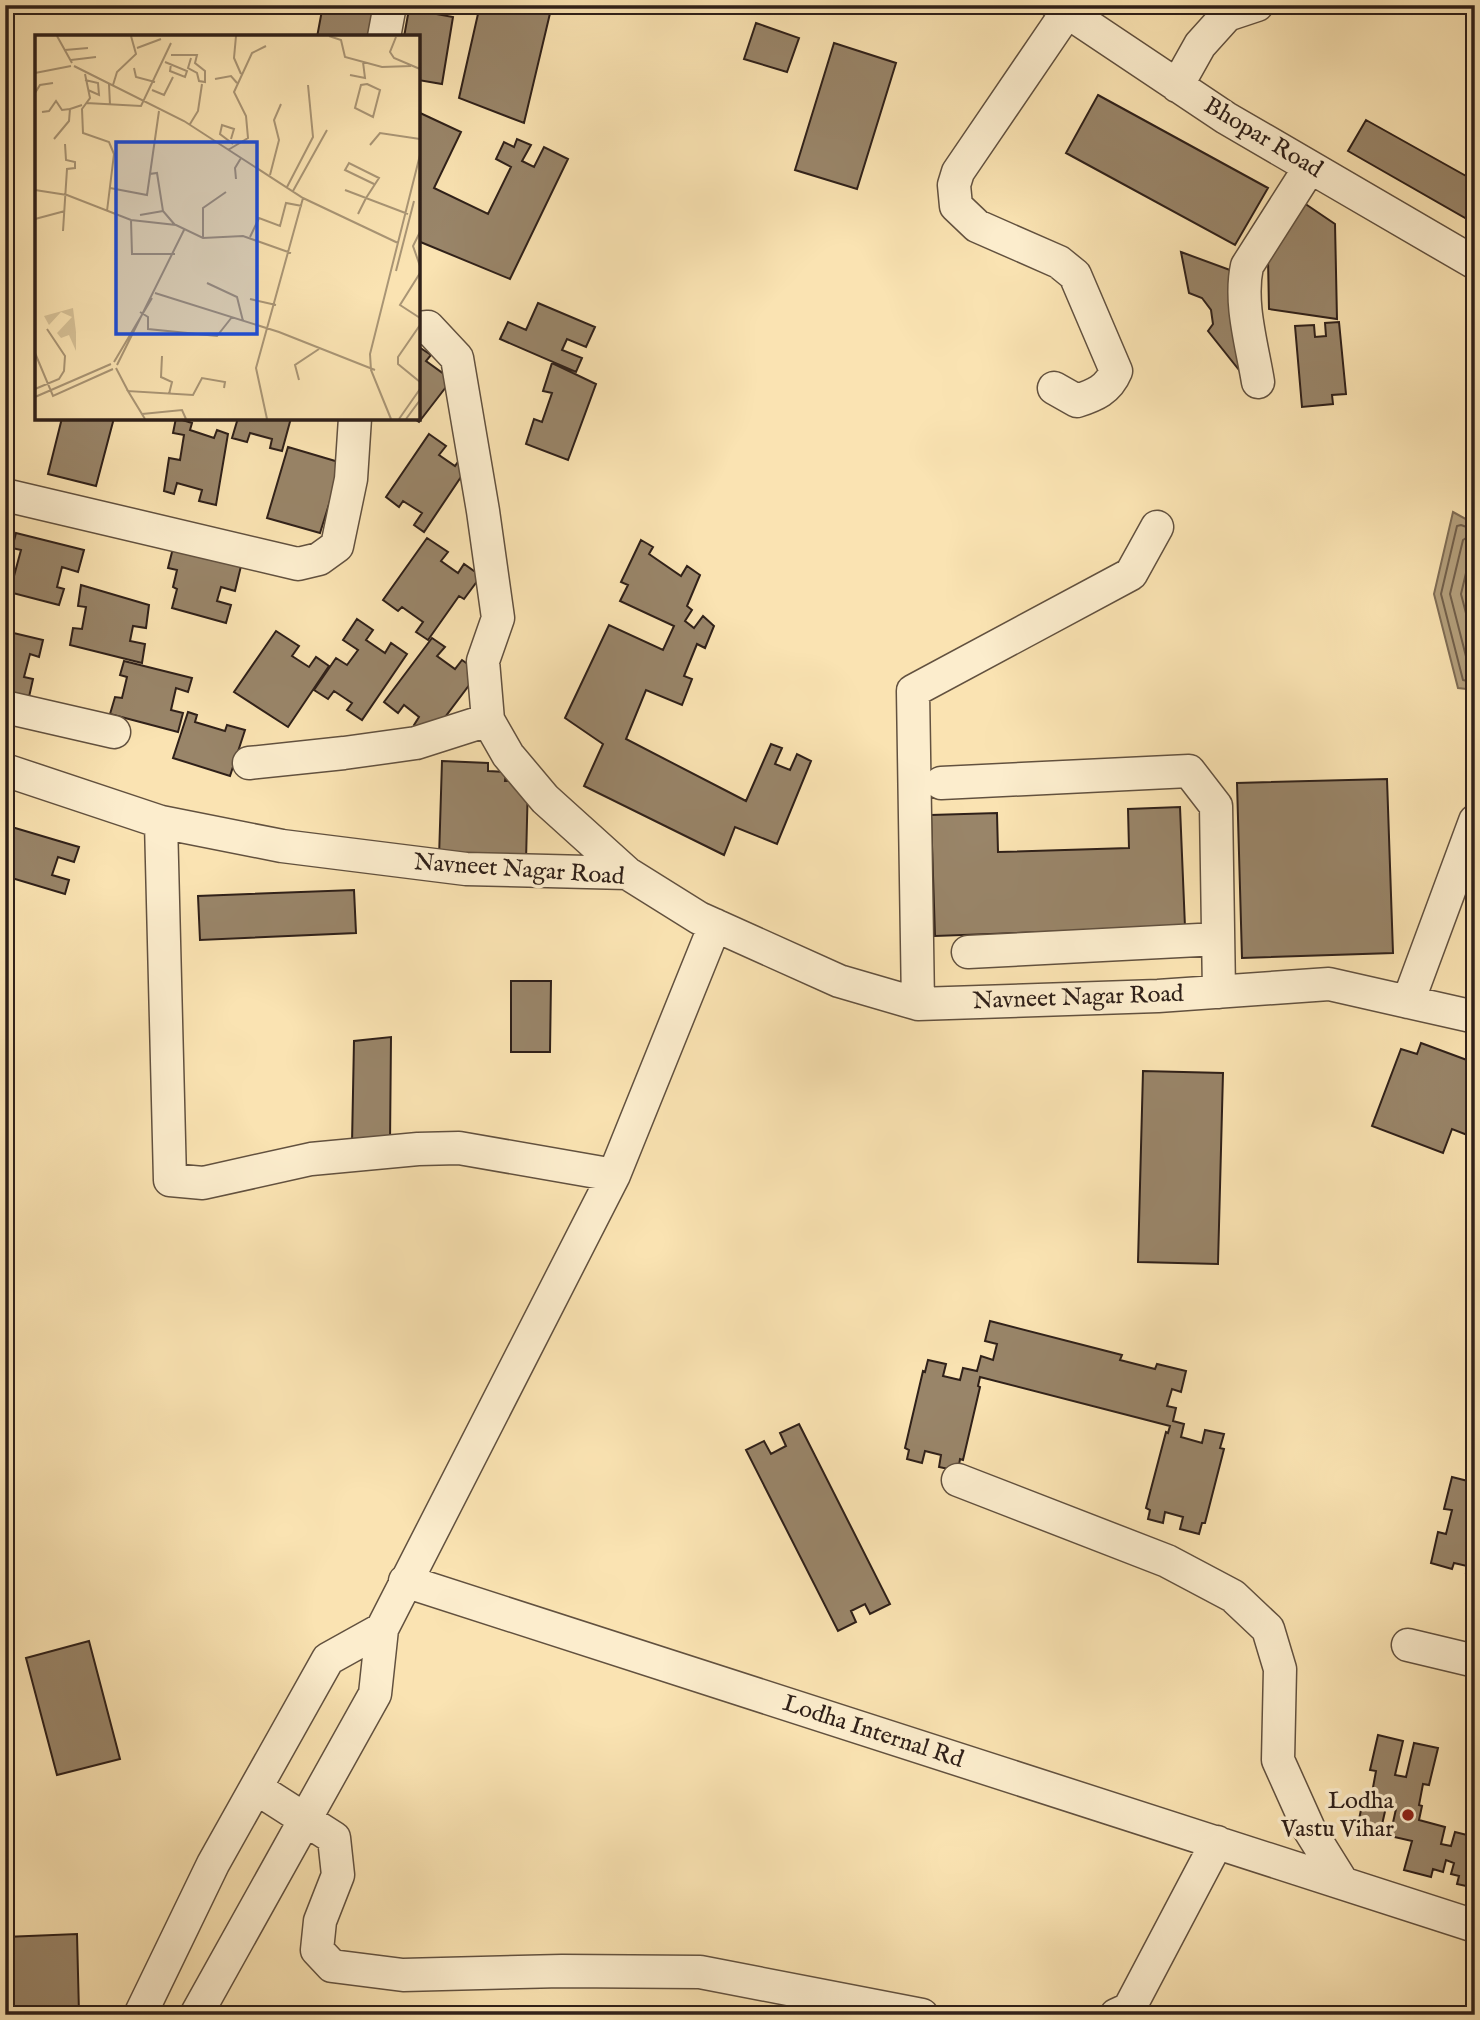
<svg xmlns="http://www.w3.org/2000/svg" width="1480" height="2020" viewBox="0 0 1480 2020" font-family="'IM FELL English',serif">
<style>
.water{fill:#b5a17e;stroke:#7f6d56;stroke-width:2}
.lines{fill:none;stroke-linecap:round;stroke-linejoin:round}
.shore{stroke:#72604c;stroke-width:2}
.building{fill:#998569;stroke:#2f2019;stroke-width:2}
.minor-casing{stroke:#62513f;stroke-width:35}
.minor{stroke:#fcedcd;stroke-width:32}
.poi-dot{fill:#8f2418;stroke:#fcedcd;stroke-width:2.5}
.labels{text-anchor:middle;dominant-baseline:central;stroke-width:7;stroke-linejoin:round;paint-order:stroke}
.street-label{font-size:24px;fill:#2f2019;stroke:#fcedcd}
.poi-label{font-size:24px;fill:#2f2019;stroke:#fcedcd;text-anchor:end}
.inset-road{fill:none;stroke:#a99575;stroke-width:2}
.view{fill:#1d4ed8;fill-opacity:0.15;stroke:#1d4ed8;stroke-width:3.5}
.inset-edge{fill:none;stroke:#2f2019;stroke-width:3.5}
</style>
<rect width="100%" height="100%" fill="#fae3b2"/>
<filter id="stains"><feTurbulence type="fractalNoise" baseFrequency=".00286" numOctaves="4"/><feColorMatrix values="0 0 0 0 .2 0 0 0 0 .09 0 0 0 0 .02 0 0 0 .5 -.17"/></filter>
<radialGradient id="worn" r=".72"><stop offset=".6" stop-color="#630" stop-opacity="0"/><stop offset="1" stop-color="#630" stop-opacity=".3"/></radialGradient>
<!-- water -->
<path class="water" d="M1453,512L1475,524V690L1458,688L1434,594Z"/>
<g class="lines">
<!-- shore -->
<path class="shore" d="M1475,530L1461,525L1457,526L1441,594L1463,680L1475,683
M1475,539L1466,538L1463,540L1450,594L1470,672L1475,674
M1475,549L1471,552L1461,594L1475,648"/>
</g>
<!-- building -->
<path class="building" d="M323,5H384L379,37H317Z
M480,5H552L524,123L459,98Z
M409,9L453,17L442,84L418,80V37H404Z
M756,23L799,38L787,72L744,59Z
M834,43L896,63L857,189L795,170Z
M1098,95L1268,188L1235,245L1066,153Z
M418,112L461,132L434,188L488,214L511,167L496,159L504,142L514,147L517,139L531,145L522,161L534,167L544,147L568,159L510,279L418,241Z
M1366,120L1475,181L1474,223L1348,151Z
M1304,203L1335,224L1337,319L1269,309L1268,259Z
M1181,252L1230,270L1247,380L1208,331L1213,324L1211,310L1202,298L1189,293Z
M538,303L595,327L586,347L567,339L562,350L582,358L576,372L500,339L508,322L526,330Z
M1339,322L1346,394L1332,395L1333,404L1302,407L1295,326L1314,325L1315,337L1326,336L1325,323Z
M419,347L431,355L426,361L444,374L448,368L456,374L419,422L413,418H418Z
M552,363L596,384L568,460L526,444L534,419L542,422L552,393L543,391Z
M62,418H114L96,486L48,474Z
M176,418L192,423L190,430L214,438L217,430L228,434L216,505L199,501L202,490L177,483L174,494L164,491L169,458L180,460L184,435L173,433Z
M238,418H291L282,451L270,448L272,439L250,433L247,442L232,438Z
M429,434L446,446L439,455L455,466L462,456L471,462L424,532L414,525L422,513L403,501L399,507L386,497Z
M288,447L342,463L320,533L267,518Z
M16,533L84,550L78,572L62,567L57,587L64,589L59,605L5,591V573L14,576L21,550L12,548Z
M427,538L448,552L441,561L458,573L464,564L481,576L464,599L459,596L428,640L416,632L423,622L402,607L398,611L383,600Z
M641,540L653,547L649,554L681,576L687,566L700,575L687,606L692,610L685,621L694,628L703,616L714,626L705,648L697,644L684,676L692,679L682,705L646,690L626,739L746,801L771,744L782,748L775,764L790,770L797,754L811,761L777,844L735,827L724,855L584,786L603,744L565,718L609,625L663,650L674,626L620,601L628,585L621,582Z
M173,548L241,566L235,591L221,587L217,601L231,605L226,623L172,608L177,589L173,587L177,570L168,568Z
M81,585L149,605L146,628L133,626L130,641L145,644L142,663L70,645L73,628L82,629L86,607L78,606Z
M357,619L373,630L366,640L385,653L391,643L407,654L362,720L347,710L352,703L334,691L328,699L314,690L336,658L347,665L358,650L343,640Z
M5,631L43,640L39,657L30,654L24,677L33,679L29,697L5,691Z
M276,631L299,646L292,656L309,667L316,657L329,666L288,727L234,692Z
M432,638L445,647L437,656L455,669L462,660L479,672L430,737L414,725L419,717L404,705L398,713L384,702Z
M124,661L192,678L188,692L176,688L171,710L183,713L178,732L110,714L115,697L122,698L127,677L120,675Z
M188,712L197,715L195,722L225,731L227,725L245,730L230,776L173,758Z
M442,761L488,763V771L506,772L505,781H528L526,861L439,858Z
M1387,779L1393,953L1242,958L1237,783Z
M1180,807L1185,927L935,936L931,815L997,813L998,852L1129,848L1128,809Z
M5,825L79,847L74,862L58,857L52,875L69,880L65,894L5,876V857L10,842L5,840Z
M354,890L356,933L200,940L198,896Z
M511,981H551L550,1052H511Z
M391,1037L390,1144H352L354,1041Z
M1421,1043L1475,1063V1138L1452,1129L1443,1153L1372,1126L1401,1049L1417,1054Z
M1143,1071L1223,1073L1218,1264L1138,1262Z
M990,1321L1122,1355L1120,1360L1155,1369L1157,1364L1186,1371L1181,1392L1172,1389L1167,1406L1176,1408L1173,1421L1184,1424L1181,1437L1202,1443L1205,1430L1224,1434L1220,1448L1224,1449L1205,1523H1202L1199,1534L1180,1529L1183,1517L1165,1512L1163,1523L1148,1519L1150,1510L1146,1508L1166,1432L1168,1433L1170,1426L980,1377L978,1386L980,1387L963,1460L960,1459L958,1471L939,1467L941,1455L925,1451L922,1463L907,1459L909,1450L905,1448L923,1371L925,1372L928,1360L946,1364L943,1376L960,1380L963,1368L977,1371L981,1356L993,1360L997,1344L985,1341Z
M799,1424L890,1604L870,1614L865,1604L851,1611L856,1622L838,1631L746,1450L764,1441L771,1454L786,1446L780,1433Z
M1452,1477L1468,1481L1469,1479L1475,1480V1575L1466,1573L1467,1566L1454,1563L1452,1569L1431,1563L1438,1532L1446,1534L1452,1510L1444,1509Z
M89,1641L120,1759L57,1775L26,1658Z
M1378,1735L1403,1741L1395,1775L1406,1777L1414,1743L1438,1748L1429,1785L1423,1784L1419,1805L1422,1806L1419,1820L1445,1827L1441,1844L1451,1846L1455,1832L1475,1837V1888L1457,1884L1459,1876L1451,1874L1454,1863L1446,1860L1443,1872L1433,1869L1431,1877L1404,1870L1412,1841L1390,1836L1396,1809L1386,1807L1381,1829L1358,1824L1365,1791L1372,1793L1376,1771L1370,1770Z
M77,1934L79,2013L5,2015V1937Z"/>
<g class="lines">
<!-- minor casing -->
<g class="minor-casing">
<path id="minor" d="M1057,5L1226,118L1475,263
M384,37L390,5
M1177,86L1200,45L1227,15L1257,5
M418,328L428,327L457,358L483,511L498,618L483,661L488,720L508,755L545,799L627,873
M1258,382C1252,345 1239,303 1247,266L1310,167
M1054,388L1077,401C1095,395 1108,390 1116,371L1075,275L1059,262L977,226L956,206L954,185L958,172L1067,12
M5,495L298,564L319,559L337,546L351,479L355,418
M5,707L114,732
M249,763L344,753L416,743L488,720
M5,770L161,822L282,846L466,869L627,873L699,918L839,981L918,1004L1158,996L1329,984L1475,1017
M941,783L1189,771L1216,806L1219,992
M161,822L170,1180L203,1183L311,1159L418,1149L459,1148L614,1175
M968,952L1218,939
M1408,1002L1475,821
M918,1004L913,691L1131,574L1157,527
M958,1480L1167,1561L1233,1596L1268,1629L1280,1669L1278,1760L1309,1829L1342,1882
M405,1581L1475,1926
M1408,1645L1475,1661
M256,1788L334,1838L338,1875L320,1921L317,1950L332,1966L403,1975L562,1971L700,1972L922,2015
M140,2015L213,1864L328,1659L382,1629
M196,2015L375,1694L382,1629L614,1175L715,925
M1116,2015L1129,2009L1217,1842"/>
</g>
<!-- minor -->
<use href="#minor" class="minor"/>
</g>
<!-- markers -->
<circle class="poi-dot" cx="1408" cy="1815" r="7"/>
<g class="labels">
<!-- street labels -->
<g class="street-label">
<text transform="translate(1263 138) rotate(31)">Bhopar Road</text>
<text transform="translate(519 870) rotate(4)">Navneet Nagar Road</text>
<text transform="translate(1078 998) rotate(-2)">Navneet Nagar Road</text>
<text transform="translate(873 1732) rotate(18)">Lodha Internal Rd</text>
</g>
<!-- poi labels -->
<g class="poi-label">
<text x="1394" y="1801">Lodha<tspan x="1394" dy="28">Vastu Vihar</tspan></text>
</g>
</g>
<!-- overview -->
<g transform="translate(35 35)">
<rect width="385" height="385" fill="#fae3b2"/>
<path d="M38,273L41,297V316L34,300L26,303L22,298L37,282L26,277L14,290L9,281Z" fill="#d7c298"/>
<path class="inset-road" d="M22,1L37,28M201,1L199,23L206,39M294,1L306,5L310,22L347,32L376,31M361,2L355,17L359,23L385,34M102,13L126,4M30,15L53,13M136,20H162L160,28L170,36V47L164,46L162,38L153,33L156,23M36,25L61,22M130,27L152,36L150,42L135,36L136,29M39,31L149,86L268,163L363,208M99,33L101,42L120,47M0,38L36,31M50,39L55,63L47,74L48,98L74,107L79,119L72,176M315,40L330,43L328,27M180,44L196,41L202,48M50,45L63,48L64,60L53,55M74,49L75,70M332,49L345,55L338,82L320,73L326,50ZM78,50L82,37L101,19L96,1M117,55L129,60L138,42M0,58L5,50L18,48M51,68L106,71L136,8M7,77L14,76L21,66L27,75L35,74M155,89L163,76L167,49M19,104L34,86L35,74L47,70M196,104L199,94L187,90L185,99L198,109M335,110L345,98L385,104M193,115L213,103L211,81L199,57L217,18L231,11M115,139L124,76M235,140L244,105L239,85L246,69M201,144L200,133L206,123M252,152L278,102L273,50M75,153L112,160L115,139L122,138L128,176L140,190M0,155L32,160L96,185L141,190L168,203L208,201L256,218M310,155L331,163L344,143L314,128L310,135L339,149M258,156L292,95M323,179L331,163L373,179M105,180L128,176M0,184L30,176M96,185L97,219H140M28,196L32,134L40,133V127L31,125L30,109M385,197L378,211L385,231M215,202L224,183L245,191L251,168L267,171M168,203V173L191,157M361,236L379,166M385,238L365,270L385,283M172,248L202,262L208,286M120,258L244,297L340,335M215,264L241,270M105,277L113,282V294L182,301L197,282M385,290L363,322V329L385,347M0,318L18,361L78,334M127,321L126,342L137,347L134,359M79,327L117,263M82,330L149,195M81,333L93,356M264,345L260,330L284,314M0,354L24,344L29,336L30,321L12,294M0,362L76,329M107,379L147,375L151,384M110,384L93,356L158,360L167,343L190,347L189,353M232,384L221,333L268,163M356,384L336,335L335,319L385,120M364,384L385,354M371,384L385,365"/>
<path class="view" d="M81,107H222V299H81Z"/>
<rect width="385" height="385" class="inset-edge"/>
</g>
<!-- margin -->
<rect width="1480" height="2020" fill="none" stroke="#fae3b2" stroke-width="28"/>
<rect x="7" y="7" width="1466" height="2006" fill="none" stroke="#2f2019" stroke-width="3.5"/>
<rect x="14" y="14" width="1452" height="1992" fill="none" stroke="#2f2019" stroke-width="2"/>
<rect width="100%" height="100%" filter="url(#stains)"/>
<rect width="100%" height="100%" fill="url(#worn)"/>
</svg>
